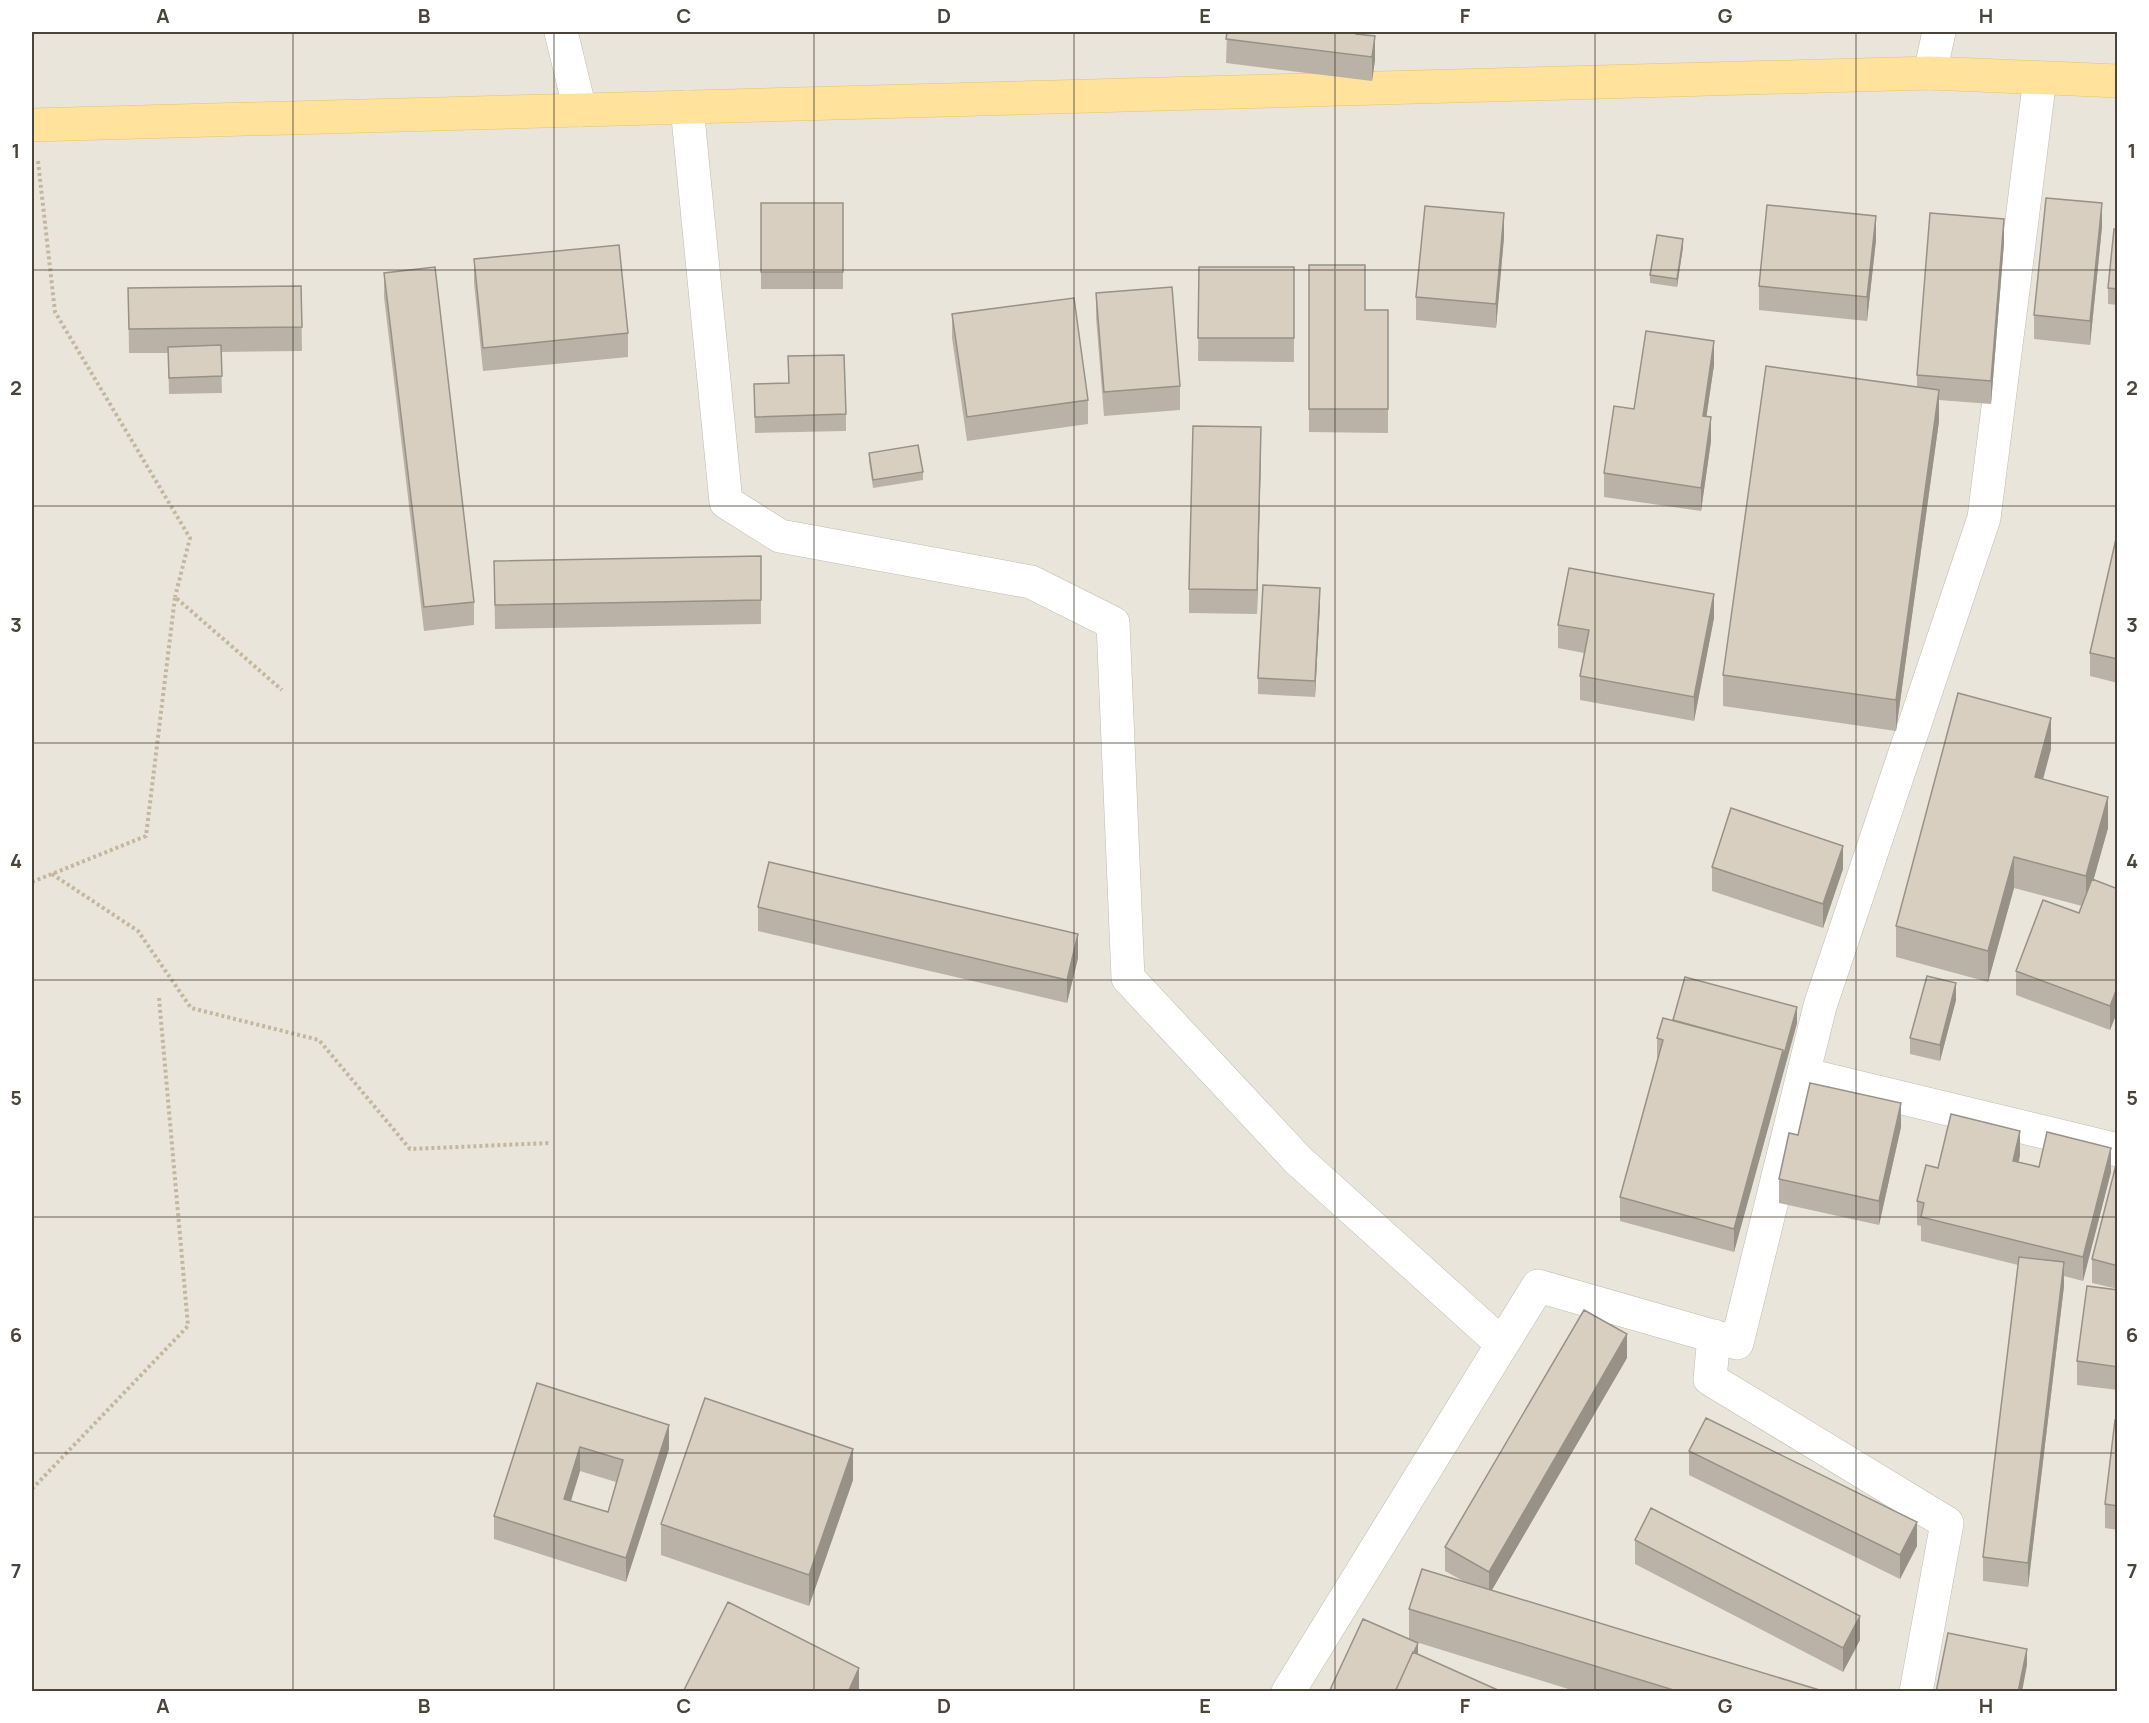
<svg xmlns="http://www.w3.org/2000/svg" width="2149" height="1723" viewBox="0 0 2149 1723" font-family="Manrope,sans-serif">
<style>
.residential{fill:#eae5da}
.lines{fill:none;stroke-linecap:round;stroke-linejoin:round}
.minor-casing{stroke:#c2bbae;stroke-width:34}
.major-casing{stroke:#e6c16a;stroke-width:34}
.path{stroke:#c4b79f;stroke-width:4;stroke-dasharray:3 3;stroke-linecap:butt}
.minor{stroke:#fff;stroke-width:33}
.major{stroke:#ffe39c;stroke-width:33}
.wall{fill:#bab2a6;fill-rule:evenodd}
.shaded-wall{fill:#979187}
.building{fill:#d8cfc1;stroke:#979187;stroke-width:1.5;fill-rule:evenodd}
.grid{fill:none;stroke:#4b4439;stroke-width:1.5;stroke-opacity:0.55}
.neatline{fill:none;stroke:#4b4439;stroke-width:2}
.grid-label{font-size:20px;text-anchor:middle;font-weight:bold;fill:#4b4439}
</style>
<rect width="100%" height="100%" fill="#f6f3ec"/>
<!-- residential -->
<path class="residential" d="M32,32H2117V1691H32Z"/>
<g class="lines">
<!-- minor casing -->
<g class="minor-casing">
<path id="minor" d="M561,32L580,110
M1930,73L1939,32
M687,107L726,502L780,536L1031,582L1113,623L1128,978L1298,1160L1502,1344
M1803,1074L2118,1150
M1714,1336L1710,1379L1947,1523L1916,1692
M1288,1692L1538,1286L1737,1343L1820,1006L1984,518L2040,78"/>
</g>
<!-- major casing -->
<g class="major-casing">
<path id="major" d="M32,125L1930,73L2118,81"/>
</g>
<!-- path -->
<path class="path" d="M38,161L55,312L190,538L175,597
M52,874L138,931L191,1008L319,1040L410,1149L549,1143
M32,882L146,836L175,597L282,690
M32,1489L188,1326L159,998"/>
<!-- minor -->
<use href="#minor" class="minor"/>
<!-- major -->
<use href="#major" class="major"/>
</g>
<!-- wall -->
<path class="wall" d="M1227,32H1359L1358,34L1375,60L1372,81L1226,63Z
M761,203H843V289H761Z
M2102,227L2090,345L2034,339V315Z
M2118,229V305L2108,304V288Z
M1504,237L1496,328L1416,320V297Z
M1876,240L1867,321L1759,310V286Z
M2004,243L1991,404L1939,400V421L1896,731L1723,706V675L1917,387V375Z
M1683,247L1677,287L1650,283V275Z
M474,259L628,333V357L483,371L474,283Z
M1309,265L1365,310H1388V433L1309,432Z
M1199,267H1294V362L1198,361Z
M384,273L474,602V625L424,631L384,297Z
M301,286L302,351L221,352L222,393L169,394L168,353H129L128,288Z
M1096,293L1180,386V410L1104,416L1096,317Z
M952,314L1088,400V424L967,441L952,338Z
M788,356L846,414V431L755,433L754,384L788,383Z
M1714,365L1706,417L1711,441L1701,511L1604,497V473L1634,409Z
M1261,451L1257,614L1189,613V589Z
M869,453L923,472V480L873,488L869,461Z
M2118,530V683L2090,676V653Z
M761,556V624L495,629L494,561Z
M1320,604L1315,697L1258,694V678Z
M1714,618L1694,721L1580,700V676L1584,653L1558,648V625Z
M2051,749L2043,780L2108,828L2093,880L2118,889V1010L2110,1030L2016,995V971L2079,913L2082,906L2014,888L1988,982L1896,957V926Z
M1712,867L1843,869L1823,928L1712,891Z
M758,907L1078,958L1067,1003L758,931Z
M1956,1000L1940,1061L1910,1054V1038Z
M1673,1020L1797,1023L1734,1252L1620,1221V1197L1657,1062V1038Z
M1901,1127L1879,1225L1779,1203V1179L1798,1135Z
M2020,1155L2019,1162L2039,1167L2111,1172L2083,1281L2064,1276V1286L2028,1587L1983,1581V1557L2018,1265L1921,1241V1226L1917,1225V1201L1938,1168Z
M2118,1157V1289L2092,1283V1259Z
M2118,1290V1390L2077,1385V1361Z
M1627,1358L1492,1590L1826,1692H1578L1416,1642L1329,1692L1409,1639V1609L1465,1582L1445,1571V1547Z
M537,1383L669,1449L626,1582L494,1539V1516ZM580,1471L616,1482L608,1512L571,1501Z
M2118,1420V1530L2105,1528V1504Z
M1689,1451L1917,1546L1900,1579L1689,1475Z
M853,1480L809,1606L661,1555V1524Z
M1635,1540L1860,1640L1843,1672L1635,1564Z"/>
<!-- shaded-wall -->
<path class="shaded-wall" d="M1375,36V60L1372,81V57Z
M2102,203V227L2090,345V321Z
M1504,213V237L1496,328V304Z
M1876,216V240L1867,321V297Z
M2004,219V243L1991,404V381Z
M1683,239V247L1677,287V279Z
M1714,341V365L1703,440V416Z
M1939,390V421L1896,731V700Z
M1711,417V441L1701,511V488Z
M1261,427V451L1257,614V590Z
M1320,588V604L1315,697V681Z
M1714,594V618L1694,721V697Z
M2051,718V749L2035,808V777Z
M2108,797V828L2086,907V876Z
M1843,846V869L1823,928V904Z
M2014,857V888L1988,982V951Z
M1078,934V958L1067,1003V980Z
M1956,983V1000L1940,1061V1045Z
M2118,986V1010L2110,1030V1006Z
M1797,1007V1023L1734,1252V1229L1783,1050Z
M1901,1103V1127L1879,1225V1201Z
M2020,1131V1155L2013,1185V1161Z
M2111,1148V1172L2083,1281V1257Z
M2064,1262V1286L2028,1587V1563Z
M1627,1334V1358L1489,1595V1572Z
M669,1425V1449L626,1582V1558Z
M580,1447V1471L564,1523V1499Z
M853,1449V1480L809,1606V1575Z
M1917,1522V1546L1900,1579V1555Z
M1860,1616V1640L1843,1672V1648Z
M1418,1643V1660L1396,1692Z
M2027,1649V1665L2022,1692H2018Z
M859,1668V1692H848Z"/>
<!-- building -->
<path class="building" d="M1227,32H1356V34L1375,36L1372,57L1226,39Z
M2046,198L2102,203L2090,321L2034,315Z
M761,203H843V272H761Z
M1767,205L1876,216L1867,297L1759,286Z
M1425,206L1504,213L1496,304L1416,297Z
M1930,213L2004,219L1991,381L1917,375Z
M2114,229H2118V289L2108,288Z
M1657,235L1683,239L1677,279L1650,275Z
M619,245L628,333L483,348L474,259Z
M1309,265H1365V310H1388V409H1309Z
M435,267L474,602L424,607L384,273Z
M1199,267H1294V338H1198Z
M301,286L302,327L129,329L128,288Z
M1172,287L1180,386L1104,392L1096,293Z
M1074,298L1088,400L967,417L952,314Z
M1646,331L1714,341L1703,416L1711,417L1701,488L1604,473L1614,406L1634,409Z
M221,345L222,376L169,378L168,347Z
M844,355L846,414L755,417L754,384L789,383L788,356Z
M1766,366L1939,390L1896,700L1723,675Z
M1193,426L1261,427L1257,590L1189,589Z
M918,445L923,472L873,480L869,453Z
M2118,530V659L2090,653Z
M761,556V600L495,605L494,561Z
M1569,568L1714,594L1694,697L1580,676L1589,630L1558,625Z
M1263,585L1320,588L1315,681L1258,678Z
M1958,693L2051,718L2035,777L2108,797L2086,876L2014,857L1988,951L1896,926Z
M1731,808L1843,846L1823,904L1712,867Z
M769,862L1078,934L1067,980L758,907Z
M2092,879L2118,889V986L2110,1006L2016,971L2043,900L2079,913Z
M1927,976L1956,983L1940,1045L1910,1038Z
M1685,977L1797,1007L1783,1058V1050L1673,1020Z
M1663,1018L1783,1050L1734,1229L1620,1197L1663,1040L1657,1038Z
M1810,1083L1901,1103L1879,1201L1779,1179L1789,1133L1798,1135Z
M1951,1114L2020,1131L2013,1161L2039,1167L2047,1132L2111,1148L2083,1257L1921,1217L1924,1203L1917,1201L1926,1165L1938,1168Z
M2118,1157V1266L2092,1259Z
M2019,1257L2064,1262L2028,1563L1983,1557Z
M2087,1286L2118,1290V1367L2077,1361Z
M1584,1310L1627,1334L1489,1572L1445,1547Z
M537,1383L669,1425L626,1558L494,1516ZM580,1447L623,1460L608,1512L564,1499Z
M705,1398L853,1449L809,1575L661,1524Z
M1706,1418L1917,1522L1900,1555L1689,1451Z
M2115,1420H2118V1506L2105,1504Z
M1651,1508L1860,1616L1843,1648L1635,1540Z
M1422,1569L1826,1692H1680L1409,1609Z
M728,1602L859,1668L848,1692H683Z
M1363,1619L1418,1643L1414,1652H1413L1395,1692H1329Z
M1948,1633L2027,1649L2018,1692H1936Z
M1413,1652L1500,1691L1395,1692Z"/>
<!-- grid -->
<path class="grid" d="M293,32V1692M554,32V1692M814,32V1692M1074,32V1692M1335,32V1692M1595,32V1692M1856,32V1692M32,270H2118M32,506H2118M32,743H2118M32,980H2118M32,1217H2118M32,1453H2118"/>
<!-- border -->
<rect width="2149" height="1723" fill="none" stroke="#ffffff" stroke-width="66"/>
<rect x="33" y="33" width="2083" height="1657" class="neatline"/>
<g class="grid-label">
<text x="163" y="23">A</text>
<text x="424" y="23">B</text>
<text x="684" y="23">C</text>
<text x="944" y="23">D</text>
<text x="1205" y="23">E</text>
<text x="1465" y="23">F</text>
<text x="1725" y="23">G</text>
<text x="1986" y="23">H</text>
<text x="16" y="158">1</text>
<text x="2132" y="158">1</text>
<text x="16" y="395">2</text>
<text x="2132" y="395">2</text>
<text x="16" y="632">3</text>
<text x="2132" y="632">3</text>
<text x="16" y="868">4</text>
<text x="2132" y="868">4</text>
<text x="16" y="1105">5</text>
<text x="2132" y="1105">5</text>
<text x="16" y="1342">6</text>
<text x="2132" y="1342">6</text>
<text x="16" y="1578">7</text>
<text x="2132" y="1578">7</text>
<text x="163" y="1713">A</text>
<text x="424" y="1713">B</text>
<text x="684" y="1713">C</text>
<text x="944" y="1713">D</text>
<text x="1205" y="1713">E</text>
<text x="1465" y="1713">F</text>
<text x="1725" y="1713">G</text>
<text x="1986" y="1713">H</text>
</g>
</svg>
